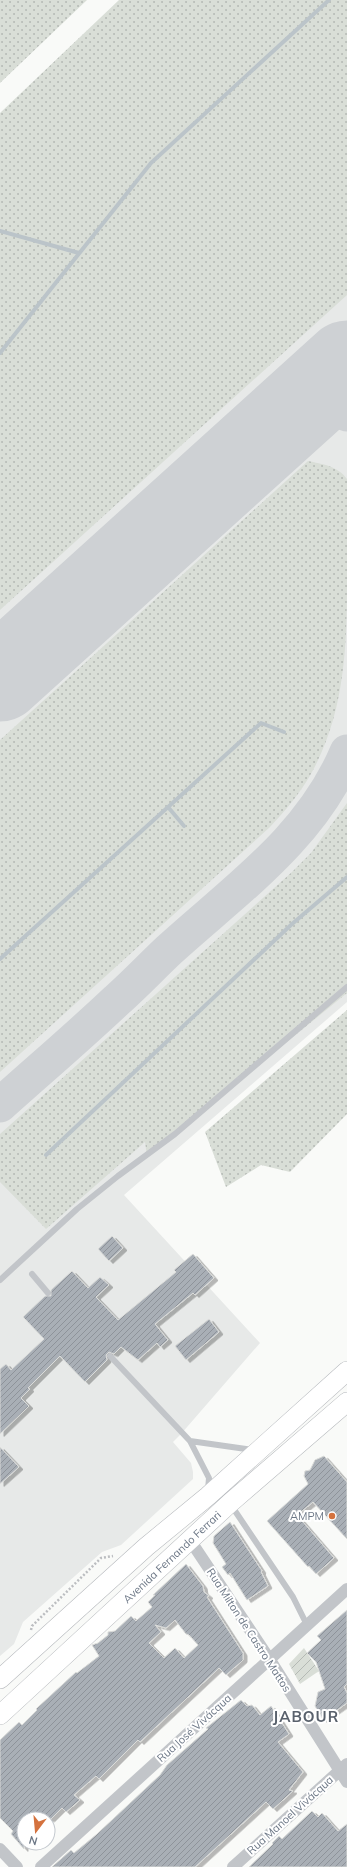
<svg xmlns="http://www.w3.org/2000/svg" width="347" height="1867" viewBox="0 0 347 1867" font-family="Mulish,sans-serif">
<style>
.built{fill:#e7e9e8}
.grass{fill:url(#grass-dots)}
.garden{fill:url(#garden-furrows)}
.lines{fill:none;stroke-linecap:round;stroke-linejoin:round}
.stream{stroke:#bbc4c9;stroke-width:4}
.taxiway{stroke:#ced1d4;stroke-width:35}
.runway{stroke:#ced1d4;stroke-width:87}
.building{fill:url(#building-hatch);stroke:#dbdcda;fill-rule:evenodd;filter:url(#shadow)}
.primary-casing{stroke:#b6b9bd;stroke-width:20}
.path{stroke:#bcbec1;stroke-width:2.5;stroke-dasharray:2 2;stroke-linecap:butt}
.service{stroke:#c2c5c9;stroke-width:6}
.minor{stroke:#c2c5c9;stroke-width:12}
.primary{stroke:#fff;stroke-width:19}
.poi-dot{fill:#d4723e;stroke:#fff;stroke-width:1.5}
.labels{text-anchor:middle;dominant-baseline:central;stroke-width:4;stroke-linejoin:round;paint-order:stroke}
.poi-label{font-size:11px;fill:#6c7786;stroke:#fff;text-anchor:end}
.street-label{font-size:11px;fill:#6c7786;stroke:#fff}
.district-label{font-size:15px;font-weight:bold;letter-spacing:1px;fill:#59616c;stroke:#fff}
</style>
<defs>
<pattern id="grass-dots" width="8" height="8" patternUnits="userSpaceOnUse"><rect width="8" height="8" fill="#d9ded7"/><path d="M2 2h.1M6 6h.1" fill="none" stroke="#b4b9b4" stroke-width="1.8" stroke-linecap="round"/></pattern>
<pattern id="garden-furrows" width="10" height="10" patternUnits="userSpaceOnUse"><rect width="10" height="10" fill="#d9ded7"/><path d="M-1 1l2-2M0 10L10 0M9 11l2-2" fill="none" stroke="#b4b9b4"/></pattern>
<pattern id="building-hatch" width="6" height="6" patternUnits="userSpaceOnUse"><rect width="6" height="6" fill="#a9afb6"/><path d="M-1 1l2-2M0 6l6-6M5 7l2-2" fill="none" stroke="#8e939a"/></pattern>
<filter id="shadow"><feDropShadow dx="4" dy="2.5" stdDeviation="0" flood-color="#0004"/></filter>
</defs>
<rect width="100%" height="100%" fill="#f9faf8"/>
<!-- built -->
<path class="built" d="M347,0V1002L124,1195L260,1343L181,1434L173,1442L191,1463L193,1472V1479L121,1545L102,1552L23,1622L14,1644L0,1656V302Z"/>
<!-- grass -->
<path class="grass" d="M0,0H87L0,83Z
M119,0H347V295L0,610V113Z
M308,461C322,464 338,466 347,479C347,512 347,546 347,579C347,645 345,712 312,772C301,792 286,810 270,827L0,1072V740Z
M347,803V993L147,1156L145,1142L46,1229L0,1182V1134L292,872L311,853Z
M347,1010V1114L290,1172L261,1165L226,1187L205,1132Z"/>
<!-- garden -->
<path class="garden" d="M304,1648L319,1671L300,1684L289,1664Z"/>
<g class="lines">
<!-- stream -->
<path class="stream" d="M0,231L79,253
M0,353L151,163L329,0
M168,807L184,826
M0,959L261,723L284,732
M46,1155L292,924L347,877"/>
<!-- taxiway -->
<path class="taxiway" d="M338,373L347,372
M283,422C304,409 324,405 347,414
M0,1105C39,1070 79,1036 117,1000C135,984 152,966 169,950C236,889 311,838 347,752"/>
<!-- runway -->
<path class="runway" d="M0,678L347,364"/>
</g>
<!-- building -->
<path class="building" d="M112,1236L123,1248L109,1261L98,1249Z
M193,1254L214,1278L195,1295L193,1293L155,1324L168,1340L160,1347L157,1343L138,1360L121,1347L114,1354L109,1352L106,1355L107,1360L85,1382L60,1356L28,1388L30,1389L21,1398L29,1406L0,1434V1369L6,1364L11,1370L44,1339L23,1317L45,1296H51V1290L72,1271L88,1288L100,1277L109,1285L96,1297L118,1320L176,1272L174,1270Z
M209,1319L219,1332L186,1360L175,1346Z
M0,1447L19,1467L0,1484Z
M324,1456L347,1482V1539L313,1502L297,1515L334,1558L316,1574L309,1566L308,1567L267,1521L308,1484L304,1476L305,1471L310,1470L315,1460Z
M230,1522L262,1571L261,1572L268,1586L247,1600L230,1573L228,1575L222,1567L226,1564L213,1543L214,1536Z
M186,1564L203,1586L204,1592L209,1596L207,1597L243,1653V1660L226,1675L219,1668L140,1742L138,1740L99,1779L96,1776L74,1795L80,1800L66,1812L62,1808L51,1819H24V1849L11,1834L13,1831L0,1818V1740L19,1722L22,1725L37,1710L36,1709L76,1672L77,1673L99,1656L92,1645L98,1643L108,1635V1632L115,1631L131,1616L136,1621L152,1607L148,1602L155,1595H153ZM175,1620L186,1634L189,1635L198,1645L184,1658L175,1648L164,1658L149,1643L161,1632L155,1625L166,1628Z
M347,1610V1684L344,1687L347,1693V1703L323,1720L315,1706L318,1692L325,1689L316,1662L307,1653L321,1640L317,1636Z
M241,1700L247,1706L252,1705L260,1715L271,1706L289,1734L278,1742L303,1772L289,1790L293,1791L273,1809L266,1802L195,1867H52L71,1850L74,1853L97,1834L160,1775L167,1765L208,1729L206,1728Z
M312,1811L318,1817L322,1813L338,1831L347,1824V1867H249L273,1844L272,1843L279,1836L282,1839Z"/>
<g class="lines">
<!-- primary casing -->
<g class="primary-casing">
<path id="primary" d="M0,1679L146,1547L208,1496L347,1371
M0,1715L230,1503L347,1402"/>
</g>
<!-- path -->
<path class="path" d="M31,1630L32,1626L101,1558L113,1556"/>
<!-- service -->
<path class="service" d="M32,1274L48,1293
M0,1280L77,1209L118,1176L175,1134L347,987
M110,1356L190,1441L209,1478L208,1490
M190,1441L253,1450
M231,1505L293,1597L307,1625"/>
<!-- minor -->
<path class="minor" d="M190,1540L270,1660L347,1782
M0,1849L17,1867
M41,1867L347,1589
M233,1867L347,1764"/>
<!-- primary -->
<use href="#primary" class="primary"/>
</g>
<!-- markers -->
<circle class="poi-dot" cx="332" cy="1516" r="4"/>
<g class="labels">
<!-- poi labels -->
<g class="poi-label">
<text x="324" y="1516">AMPM</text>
</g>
<!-- street labels -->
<g class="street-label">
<text transform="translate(172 1557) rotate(-43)">Avenida Fernando Ferrari</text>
<text transform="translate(249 1630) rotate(57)">Rua Milton de Castro Mattos</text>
<text transform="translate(194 1728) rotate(-42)">Rua José Vivácqua</text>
<text transform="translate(290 1815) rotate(-42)">Rua Manoel Vivácqua</text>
</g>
<!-- district labels -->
<g class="district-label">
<text x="306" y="1716">JABOUR</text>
</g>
</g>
<!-- north arrow -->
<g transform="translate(36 1831) rotate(196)"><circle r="19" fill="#ffffff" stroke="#c4c9cf"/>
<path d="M0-3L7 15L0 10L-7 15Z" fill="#d4723e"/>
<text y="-6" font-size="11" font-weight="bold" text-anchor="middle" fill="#6c7786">N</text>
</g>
</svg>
